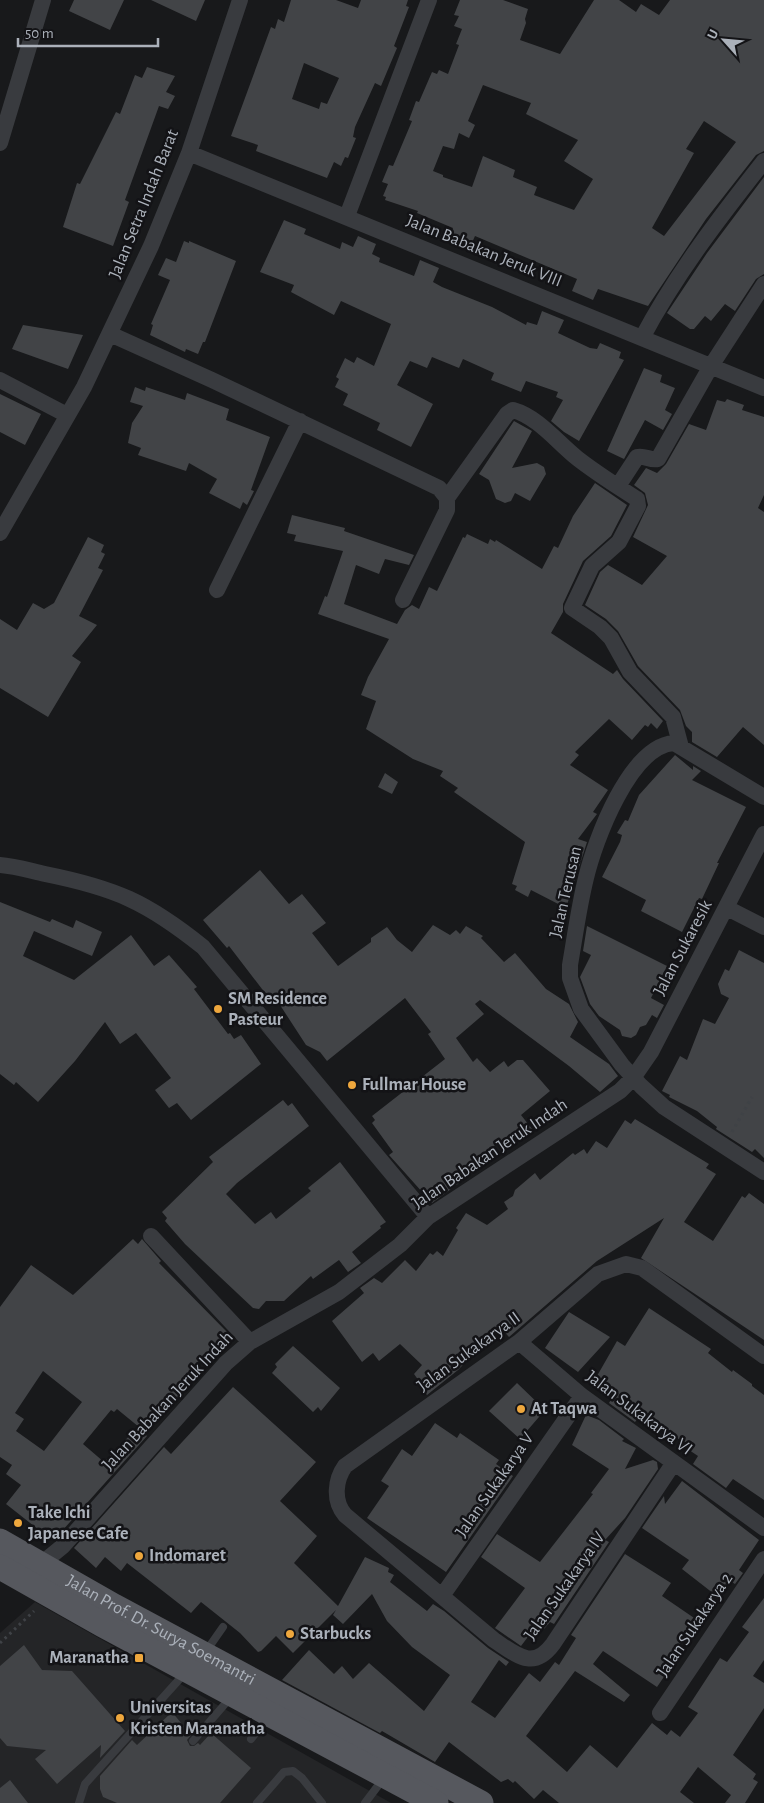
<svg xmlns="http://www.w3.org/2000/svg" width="764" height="1803" viewBox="0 0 764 1803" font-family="'Alegreya Sans',sans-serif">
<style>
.built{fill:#242527}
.building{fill:#424447;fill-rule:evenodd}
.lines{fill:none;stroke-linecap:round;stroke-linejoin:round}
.path{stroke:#3f4246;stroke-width:3;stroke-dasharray:2.5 4;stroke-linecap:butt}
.lane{stroke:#393b3f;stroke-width:8}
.street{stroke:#393b3f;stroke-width:16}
.primary{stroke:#56585e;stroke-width:25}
.poi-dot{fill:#eea73d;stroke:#131316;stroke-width:2}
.labels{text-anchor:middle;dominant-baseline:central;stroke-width:5;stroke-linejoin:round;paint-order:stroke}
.street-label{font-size:18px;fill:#abb1ba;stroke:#131316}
.poi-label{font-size:18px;font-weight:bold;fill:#abb1ba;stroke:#131316;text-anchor:start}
</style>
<rect width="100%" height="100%" fill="#18191b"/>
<!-- built -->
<path class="built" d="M35,1602L391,1803H0V1633Z"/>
<!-- building -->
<path class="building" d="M74,0H124L110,30L69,11Z
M151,0H205L196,21Z
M291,0H336L358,8L361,0H408L406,6L409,7L394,46L397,48L381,86L375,83L355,127L353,137L356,138L348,158L345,157L341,166L334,162L327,178L256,151L258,145L231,136L271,27L275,29L278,19L284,22ZM304,63L339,78L327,104L321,102L319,109L292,99Z
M460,0H503L528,9L525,19L526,23L520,40L560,54L594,0H619L636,12L641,4L659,15L670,0H764V151L756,155L706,219L648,306L598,289L593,300L572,291L577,279L475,236L470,247L449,239L453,228L417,213L418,211L385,200L386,197L383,196L388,184L382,182L389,165L393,166L412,121L409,120L416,101L419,102L432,72L437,74L439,70L448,74L459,45L456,44L462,29L454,26L459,16L454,15ZM483,85L531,103L526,114L578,140L564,161L593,179L574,210L534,195L537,187L513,177L515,170L483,156L472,187L443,177V175L433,171L443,146L454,149L459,133L469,138L475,125L468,121ZM704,121L736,142L664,236L652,228L694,153L686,149Z
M147,67L175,76L166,92L175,96L168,109L159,106L125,200L129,202L113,246L63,227L77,183L80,184L116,112L120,114L135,75L142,78Z
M764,177V274L756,279L735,311L725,304L711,321L705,316L694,329H690L667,313L707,253Z
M284,220L306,229L304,234L340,249L342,242L353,247L358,236L376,244L372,254L380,258L379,262L414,276L420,260L439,268L433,282L442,287L492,307L526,325L527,322L537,325L542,311L564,320L558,333L590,348L597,349L600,343L621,352L619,358L624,360L579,441L564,432L551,421L563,400L556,397L558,392L526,381L521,392L491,380L494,373L463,359L459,368L432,357L427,368L410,361L397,385L433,404L411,447L377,430L380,423L343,405L348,394L335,387L339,379L336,377L345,358L354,363L357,357L374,366L391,324L341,301L334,315L291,292L294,285L260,272Z
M184,241L189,243V241L236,261L205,342H203L198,354L186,349L185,352L150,335L153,325L151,324L170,280L158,275L166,258L176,262Z
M23,325L83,335L68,369L12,349Z
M644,368L662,375L660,382L675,388L665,410L672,414L663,430L645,420L624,459L607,451Z
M135,387L145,391L146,387L185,400L187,393L229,409L226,420L270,437L251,490L254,491L247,505L243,502L240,509L209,493L217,479L189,463L186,471L138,455L141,448L128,443L132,423L143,406L130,402Z
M0,394L41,414L25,445L0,432Z
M727,399L744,405L742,410L764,417V495L758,508L764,512V745L743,727L717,757L692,742V732L686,726L680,710L638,666L618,631L606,619L585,605L600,572L608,565L642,585L667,556L633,537L648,505L645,493L634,485L646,468L657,473L666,464L689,424L706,430L717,400L725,402Z
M514,421L532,431L512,468L537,463L544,467L546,474L530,501L515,493L511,501L505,503L496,499L489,480L479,474Z
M595,483L627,505L611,536L583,561L563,604V612L551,633L613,674L617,670L623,679L663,721L657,729L651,723L648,727L645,725L632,740L609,719L575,752L579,755L570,765L608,790L593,812L597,814L578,839L587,842L566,908L531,890L528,897L515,890L517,886L512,884L525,842L454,792L458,788L440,776L443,771L413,759L366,729L376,701L361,695L368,677L389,639L318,614L325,596L327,597L343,551L294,541L296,535L287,533L292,515L345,528L344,531L414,555L409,565L385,559L379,574L356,565L344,604L397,624L405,610L412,605L419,609L429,587L437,591L463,537L465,538L467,534L488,544L490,539L495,542L496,540L542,569L554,546L558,548L573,516Z
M88,537L104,545L101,552L105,554L98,568L103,570L79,616L97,625L72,656L81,662L48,717L0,688V619L17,630L33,603L44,609L54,603Z
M675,755L693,770V766L701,771L692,780L746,807L717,863H719L702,899L699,898L682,932L641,911L646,900L602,877L620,842L622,835L617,833L625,820L628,821L639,795Z
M385,773L398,782L392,794L378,787Z
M260,870L289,904L302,894L326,923L312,933L338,966L371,942V938L387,927L397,940L412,952L433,925L450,935L456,930L460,934L466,926L483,936L481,938L504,962L515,953L546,989L569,1004L578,1022L570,1037L609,1064L618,1076L600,1092L569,1066L480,1000L475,1004L484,1014L456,1038L473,1062L477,1058L490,1072L504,1061L508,1067L517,1060H523L550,1091L521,1115L532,1129L517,1140L512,1133L484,1153L489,1161L432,1203L389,1155L393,1152L372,1123L375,1120L372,1116L445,1059L428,1034L431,1032L405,998L327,1061L320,1052L306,1045L280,1005L278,1006L262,989L229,946L227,948L203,920Z
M0,902L50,922L52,919L73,928L76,920L102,932L92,956L34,931L23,956L74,980L131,935L154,966L169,955L197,987L194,989L228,1034L230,1033L234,1039L241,1035L261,1064L191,1120L177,1103L169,1108L155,1090L171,1078L136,1033L120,1044L105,1022L75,1061L38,1102L16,1082L14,1085L0,1074Z
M587,926L667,966L651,998L664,1005L657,1018L652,1015L646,1025L640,1027L636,1035L631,1038L622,1036L620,1030L599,1016L590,1004L580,977L591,955L583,951Z
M739,950L764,963V1158L755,1149L752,1152L716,1129L717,1127L697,1111L669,1097L670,1095L662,1091L680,1056L687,1060L703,1019L715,1024L729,998L721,994L718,984L725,969L729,971Z
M283,1100L288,1106L292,1103L309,1126L237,1183L226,1194L255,1224L271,1212L276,1219L311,1191L308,1188L340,1162L386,1222L380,1226L381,1228L352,1252L361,1263L348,1272L339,1260L313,1279L311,1276L284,1301H266L259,1309L253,1308L185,1244L165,1221L167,1218L162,1212L213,1162L209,1157Z
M635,1119L709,1164L706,1168L716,1174L684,1222L713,1241L742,1196L745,1198L749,1193L764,1204V1340L641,1258L664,1218L597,1261L509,1337L500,1327L458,1370L427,1395L416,1383L419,1381L414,1374L422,1365L400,1344L379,1361L373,1353L362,1362L332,1321L364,1293L360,1288L374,1278L382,1283L405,1260L416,1271L430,1253L433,1255L437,1251L443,1256L458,1230L456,1228L466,1213L487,1225L508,1209L504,1202L513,1196L515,1190L535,1173L540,1180L573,1153L575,1155L584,1149L587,1154L596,1141L607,1148L625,1120L631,1124Z
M133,1239L138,1244L142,1239L161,1261L159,1263L227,1332L194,1366L198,1370L172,1405L170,1403L167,1407L161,1402L139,1427L117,1409L114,1412L111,1410L83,1444L104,1462L138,1427L147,1436L53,1541L6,1504L21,1485L6,1474L12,1465L0,1457V1307L31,1265L73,1295ZM43,1371L82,1402L44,1451L16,1431L24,1419L15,1413Z
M649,1308L711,1349L708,1353L732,1372L733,1370L752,1384V1386L764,1395V1500L733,1479L726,1488L693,1464L698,1456L686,1448L690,1447L642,1413L635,1422L609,1403L613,1396L593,1383L617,1341L625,1346Z
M569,1312L610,1337L578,1372L545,1348Z
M293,1346L340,1388L321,1411L318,1407L313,1412L272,1373L277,1367L275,1364Z
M517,1383L545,1410L520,1439L489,1411Z
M233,1387L316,1462L280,1501L317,1536L294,1563L338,1606L365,1557L389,1568L388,1572L394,1575L390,1582L427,1611L433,1604L444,1611L488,1648L509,1662L506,1666L499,1660L471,1702L495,1718L529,1673L540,1682L555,1662L559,1665L576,1638L571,1635L625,1554L671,1583L662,1596L700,1622L690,1638L686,1635L668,1661L670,1668L657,1687L603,1651L593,1664L630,1695L624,1702L575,1671L526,1736L567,1772L590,1745L617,1768L652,1723L667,1735L671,1730L680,1737L698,1713L688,1707L720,1658L727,1662L749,1632L742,1627L764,1598V1660L753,1676L764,1683V1708L733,1755L756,1774L753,1779L758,1782L745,1803H725L731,1795L698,1767L680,1792L694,1803H559L543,1790L534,1799L515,1781L513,1783L508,1779L501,1782L449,1742L435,1762L382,1731L380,1733L282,1680L309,1650L334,1674L342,1666L353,1679L369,1663L424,1711L450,1675L412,1647L387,1621L372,1594L343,1624L333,1615L336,1610L293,1653L276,1636L261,1651L258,1652L240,1633L201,1602L191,1613L127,1563L121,1571L105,1557L96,1568L74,1548L164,1447L171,1454Z
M586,1415L599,1420L624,1439L622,1441L636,1448L625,1469L653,1460L657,1462L658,1469L625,1518L605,1540L609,1542L554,1624L550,1622L544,1629L537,1625L521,1646L495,1628L525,1588L481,1557L497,1534L540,1562L593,1494L591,1493L609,1469L572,1445Z
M435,1423L457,1438L460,1433L499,1460L496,1464L513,1476L446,1572L367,1518L389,1486L381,1481L402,1449L412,1456Z
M682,1481L759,1540L739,1570L743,1573L735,1584L730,1581L718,1597L682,1569L689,1560L642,1528L664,1496L665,1504Z
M24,1645L42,1670L72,1671L125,1731L100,1758L101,1745L57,1784L35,1759L46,1750L7,1746L0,1738V1666Z
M172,1712L191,1735L187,1740L190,1746H194L198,1743L200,1745L211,1733L251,1768L220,1803H117L103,1797L100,1789V1776L132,1740L137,1745Z
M10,1780L28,1803H0V1788Z"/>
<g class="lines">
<!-- path -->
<path class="path" d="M732,1132L752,1097
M0,1643L34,1611"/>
<!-- lane -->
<path class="lane" d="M204,1650L209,1647L223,1627
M251,1739L268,1717
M193,1741L231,1697
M79,1803L85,1784L185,1673
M257,1803L284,1772L293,1771L302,1778L322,1803
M365,1803L383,1779"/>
<!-- street -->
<path class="street" d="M0,143L43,0
M189,153L764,388
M347,216L429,0
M110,334L212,380L439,488L447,498V510L403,600
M642,338C676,274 719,218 764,161
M0,380L67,415
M618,486L637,457C645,455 650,461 658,459L711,366L764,284
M447,498L507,414L513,410C538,417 557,442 577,458C596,473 617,486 637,499L638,506L619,542L592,566L572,608L600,627L611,638L630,672L673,717L681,747
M0,533L84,387L151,246L189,153L240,0
M217,590L300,421
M764,797L674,743C630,746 595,840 586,878C579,906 575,936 570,965V978L581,1009L622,1065L641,1086L664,1107L764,1172
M0,865C15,866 31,871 45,874C115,888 147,902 203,947L428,1217
M727,908L764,927
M151,1236L250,1342
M519,1342L582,1396L764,1528
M673,1464L553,1644C533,1671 517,1655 494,1640L345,1515C333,1501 335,1480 345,1466L519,1342L598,1274L626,1264L642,1268L764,1356
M41,1564L63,1546L226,1363L250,1342L339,1292L400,1245L428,1217L620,1091L633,1078L651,1052L764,834
M442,1596L582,1396
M660,1713L764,1559"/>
<!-- primary -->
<g class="primary">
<path id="s1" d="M0,1541L114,1606L481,1803"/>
<path d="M0,1567L103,1625L436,1803"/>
</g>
</g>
<!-- markers -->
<g class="poi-dot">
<circle cx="218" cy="1009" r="5"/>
<circle cx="352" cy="1085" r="5"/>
<circle cx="521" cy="1409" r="5"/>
<circle cx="18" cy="1523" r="5"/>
<circle cx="139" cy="1556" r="5"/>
<circle cx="290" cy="1634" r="5"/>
<rect x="134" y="1653" width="10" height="10" rx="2.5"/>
<circle cx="120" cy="1718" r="5"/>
</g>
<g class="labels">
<!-- street labels -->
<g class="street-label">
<text transform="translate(144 204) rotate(-68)">Jalan Setra Indah Barat</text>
<text transform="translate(484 251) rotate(22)">Jalan Babakan Jeruk VIII</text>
<text transform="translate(566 892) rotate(-77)">Jalan Terusan</text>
<text transform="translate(683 948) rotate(-62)">Jalan Sukaresik</text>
<text transform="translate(490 1154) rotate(-34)">Jalan Babakan Jeruk Indah</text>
<text transform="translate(469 1352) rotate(-36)">Jalan Sukakarya II</text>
<text transform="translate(168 1401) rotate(-47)">Jalan Babakan Jeruk Indah</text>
<text transform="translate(639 1413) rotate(37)">Jalan Sukakarya VI</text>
<text transform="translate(495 1485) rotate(-55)">Jalan Sukakarya V</text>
<text transform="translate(565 1586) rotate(-55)">Jalan Sukakarya IV</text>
<text transform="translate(695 1625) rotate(-56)">Jalan Sukakarya 2</text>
<text stroke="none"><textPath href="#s1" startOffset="184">Jalan Prof. Dr. Surya Soemantri</textPath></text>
</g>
<!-- poi labels -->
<g class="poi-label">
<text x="228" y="999">SM Residence<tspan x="228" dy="21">Pasteur</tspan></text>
<text x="362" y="1085">Fullmar House</text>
<text x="531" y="1409">At Taqwa</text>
<text x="28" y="1513">Take Ichi<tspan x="28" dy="21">Japanese Cafe</tspan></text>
<text x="149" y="1556">Indomaret</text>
<text x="300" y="1634">Starbucks</text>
<text x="129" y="1658" text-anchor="end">Maranatha</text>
<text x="130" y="1708">Universitas<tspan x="130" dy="21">Kristen Maranatha</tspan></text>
</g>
</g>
<!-- north arrow -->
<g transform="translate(724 40) rotate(297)" stroke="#131316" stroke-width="4" paint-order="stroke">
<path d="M0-4L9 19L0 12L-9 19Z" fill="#abb1ba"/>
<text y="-8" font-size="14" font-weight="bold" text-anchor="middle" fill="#abb1ba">U</text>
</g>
<!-- scale -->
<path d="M18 38v8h140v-8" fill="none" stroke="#abb1ba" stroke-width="2.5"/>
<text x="25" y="38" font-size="15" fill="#abb1ba" stroke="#131316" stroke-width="4" paint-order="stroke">50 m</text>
</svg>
